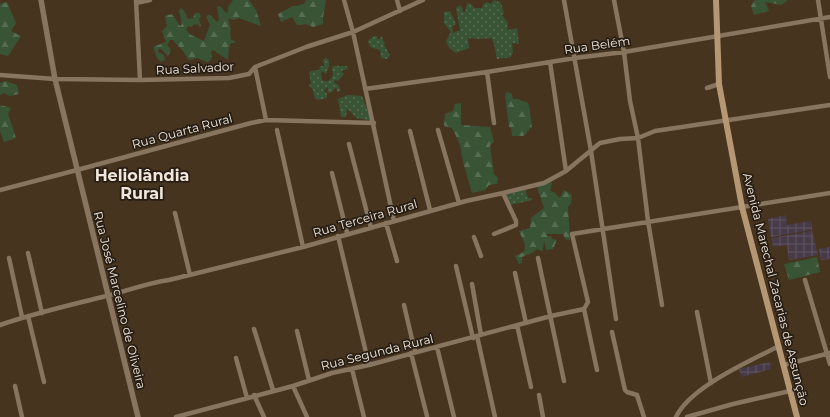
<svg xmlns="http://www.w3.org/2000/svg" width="830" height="417" viewBox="0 0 830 417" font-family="Montserrat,sans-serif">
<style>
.industrial{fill:url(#industrial-grid)}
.green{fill:url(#green-dots)}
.forest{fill:url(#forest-firs)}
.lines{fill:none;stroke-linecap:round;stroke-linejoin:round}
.minor{stroke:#88755f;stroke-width:4.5}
.tertiary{stroke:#88755f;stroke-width:5.5}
.secondary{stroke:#b59773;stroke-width:6}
.labels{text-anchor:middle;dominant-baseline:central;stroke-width:3.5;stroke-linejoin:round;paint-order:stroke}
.street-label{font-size:12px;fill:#f2e7da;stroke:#261d14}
.district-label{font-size:16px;font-weight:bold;fill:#f2e7da;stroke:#261d14}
</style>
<defs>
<pattern id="industrial-grid" width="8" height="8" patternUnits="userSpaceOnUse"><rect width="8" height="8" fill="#473a49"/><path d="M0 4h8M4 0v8" fill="none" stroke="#625663"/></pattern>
<pattern id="green-dots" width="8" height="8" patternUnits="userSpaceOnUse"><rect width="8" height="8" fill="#395435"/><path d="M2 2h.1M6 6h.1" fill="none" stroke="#566d52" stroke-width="1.8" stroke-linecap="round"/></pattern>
<pattern id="forest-firs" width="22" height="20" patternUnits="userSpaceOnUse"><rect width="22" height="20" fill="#395435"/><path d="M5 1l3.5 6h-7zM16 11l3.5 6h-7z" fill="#566d52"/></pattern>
</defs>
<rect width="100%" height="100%" fill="#46341f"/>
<!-- industrial -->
<path class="industrial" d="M786,215L787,225L811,221L812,230L771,237L768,219Z
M812,231L818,255L789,260L787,245L773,247L772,238Z
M830,247V259L821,260L819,249Z
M770,362L771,369L742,377L739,369Z"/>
<!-- green -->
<path class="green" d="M494,0L501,3L504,13L502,15L508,23L507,29L509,30L517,28L519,44L513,43L512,44L513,52L511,57L497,59L494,44L492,38L480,39L468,38L469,48L456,53L449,48L446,41L451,32L444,23V12L450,11L456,24L452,27L453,33L460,30L456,8L460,5L463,9L462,11L465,12L467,4L470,3L474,8H482L484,4L487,2L491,4Z
M374,36H377L378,40L382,36L383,41L385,42L384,45L390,55L387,59L381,58L380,50L370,47L368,41Z
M326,58L329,60V66L326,74L323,71L321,73L322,80L324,81H329L333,75L332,69L333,66H347L348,69L341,71L344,74L338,81L335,80L334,82L339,86L341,91L337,92V89L335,88L332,92L330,93L327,92L328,87L324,90L327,94V98L318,100L315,98L313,90L309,85L311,83L309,73L311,71L319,70L320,66H324L323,60Z
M348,95L362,96L372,121L356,118L351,112L347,109L346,117H341L338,99Z
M525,189L528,198H532V200L510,205L505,194Z"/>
<!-- forest -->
<path class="forest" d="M233,0H249L256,10L261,26L239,18L234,20L228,18L231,30L230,32L231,40L235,41V43H231L229,48L228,60L213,50L211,51C212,57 213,60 207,62L197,58L188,60C186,52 178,47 173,40H170L167,45L171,49L168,56L160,48L158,50L159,53L163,54L165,60L161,62L157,58L153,47L166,42L162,31L167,26L165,16L172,14L180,26L182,24L179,11L181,8L185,12L188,19L193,18L195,13H199L201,16L199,19L201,26L199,27V25L195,24L191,27L188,26L186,30L191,35L204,41L210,25L206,17L208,15H210L217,22L219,20L217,7L220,6L226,13L228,12V7Z
M306,0H326L323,18V24L313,27L306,24L302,25H297L292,17L281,22L278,14L291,7L304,4Z
M755,0H788L781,5L765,2L769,11L754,15L751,6Z
M7,2L16,23L11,31L21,36L8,56L0,54V4Z
M5,81L17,85L19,94L10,96L4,93L0,95V83Z
M507,92L512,94L513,99H518L522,101L527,102L529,105L532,128H529V131H527L526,134L523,136H512L511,128L509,127L505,95Z
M461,103V125L490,127L494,142L490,145L494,174L498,178L497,184L489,185L485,190L472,193L463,162L460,144L452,128L444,126L445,114L453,111L455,104Z
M0,105L11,108L8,114L16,138L4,142L0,131Z
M551,182L552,183L550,191L554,192L560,198L564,190L572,195L571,203L568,207L570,240L565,239L563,234H547V236H551L552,239L557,240L553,249L546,250L544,240L543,250L541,251L537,249L532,253L522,257V263L519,264L515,256L524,252L525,245L519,231L530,228L531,218L544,208L537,187Z
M817,257L820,272L789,280L784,264Z"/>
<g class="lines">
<!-- minor -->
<path class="minor" d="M136,0L140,80
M344,0L353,32L394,221
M397,0L400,11
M564,0L591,151L616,319
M614,0L624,52L630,101L638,138L648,221L662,305
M818,0L830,77
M136,3L150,0
M550,62L566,171
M255,67L266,120
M487,72L494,123
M0,75L55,79L140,80L229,78L249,74L255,67L306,47L353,32L423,0
M707,88L719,84
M365,89L487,72L575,58L624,52L830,17
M277,130L303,247
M438,130L459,203
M410,131L430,210
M349,144L371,228
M332,173L347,233
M0,190L77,170L251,123L266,120L374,123
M175,213L190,275
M386,223L397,261
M494,234L516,225V221L503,193
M338,236L369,365
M474,237L481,256
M28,253L42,313
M9,258L22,317
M538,258L564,381
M456,266L473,338
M515,273L526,323
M805,280L830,364
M472,284L481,335
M404,305L415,352
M584,309L588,302L572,234L830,193
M584,309L597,370
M697,312L711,383
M28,316L44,382
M0,325C35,313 71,305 106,296C127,291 147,283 169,280L303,247L466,201L503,193L544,183L566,171L600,143L620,139L638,138L655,131L830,105
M517,325L531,387
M254,329L273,390
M297,331L309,380
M612,332L625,390L627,392L637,395L644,417
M477,336L495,417
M437,347L454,417
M411,353L427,416
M236,358L247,398
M784,365L830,353
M352,369L364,417
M15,386L22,417
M293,386L307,417
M254,395L264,417
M539,395L543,417
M176,417L293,386L332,373L369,365L551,316L584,309
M676,417C690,387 750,361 779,346
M687,417L733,404L790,391"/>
<!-- tertiary -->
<path class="tertiary" d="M41,0L55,79L138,417"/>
<!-- secondary -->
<path class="secondary" d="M716,0L719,84L742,207L797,417"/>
</g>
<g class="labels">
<!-- street labels -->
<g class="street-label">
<text transform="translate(597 45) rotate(-8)">Rua Belém</text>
<text transform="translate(195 68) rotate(-3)">Rua Salvador</text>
<text transform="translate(182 131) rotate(-15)">Rua Quarta Rural</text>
<text transform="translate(365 218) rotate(-16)">Rua Terceira Rural</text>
<text transform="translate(776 289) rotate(76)">Avenida Marechal Zacarias de Assunção</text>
<text transform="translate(120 300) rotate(76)">Rua José Marcelino de Oliveira</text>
<text transform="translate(377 352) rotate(-14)">Rua Segunda Rural</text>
</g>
<!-- district labels -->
<g class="district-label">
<text x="142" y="175">Heliolândia<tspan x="142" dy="18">Rural</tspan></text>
</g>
</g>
</svg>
